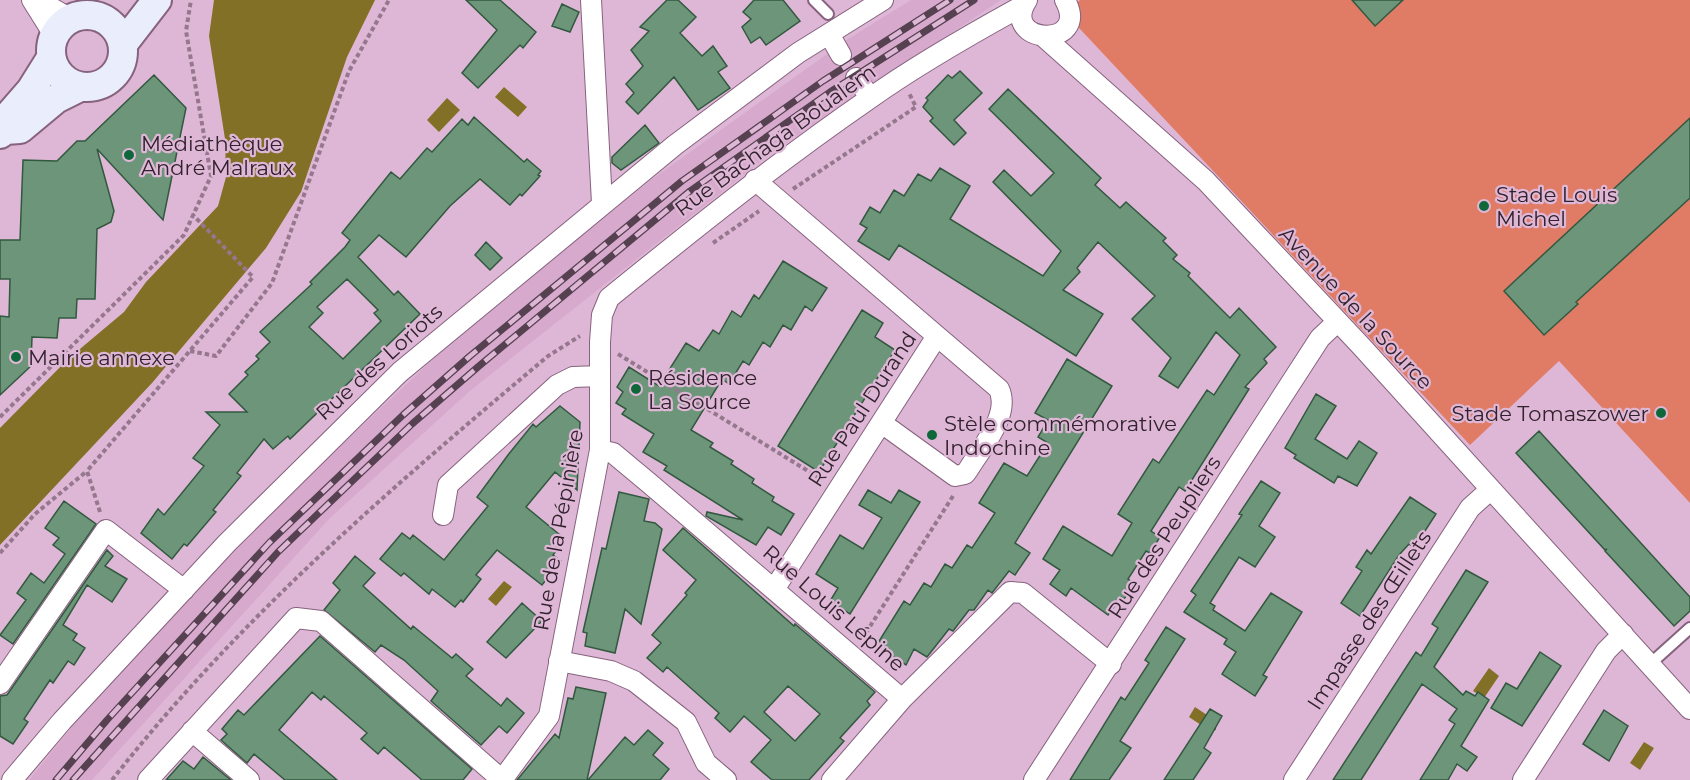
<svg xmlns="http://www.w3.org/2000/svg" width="1690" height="780" viewBox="0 0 1690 780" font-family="Montserrat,sans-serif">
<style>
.built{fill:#d7a9cd}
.green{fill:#e07c65}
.water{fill:#837027}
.building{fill:#6c9579;stroke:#325940;stroke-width:1.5;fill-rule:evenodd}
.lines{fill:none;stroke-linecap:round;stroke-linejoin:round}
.lane-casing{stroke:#86627e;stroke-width:14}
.street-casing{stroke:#86627e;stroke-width:22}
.secondary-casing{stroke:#86627e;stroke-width:32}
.path{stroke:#95778e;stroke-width:4;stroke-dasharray:4.5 3;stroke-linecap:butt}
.lane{stroke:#fff;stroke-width:10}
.street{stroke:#fff;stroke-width:20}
.secondary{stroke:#e9edfc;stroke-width:28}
.rail-casing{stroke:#554150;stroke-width:7}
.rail{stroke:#dfb7d6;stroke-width:4.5;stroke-dasharray:14;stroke-linecap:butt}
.poi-dot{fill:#0f683a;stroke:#dfb7d6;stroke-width:2}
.labels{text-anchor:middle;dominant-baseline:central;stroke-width:4.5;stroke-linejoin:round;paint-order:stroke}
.street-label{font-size:21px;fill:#31222d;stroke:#dfb7d6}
.poi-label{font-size:21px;fill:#31222d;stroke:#dfb7d6;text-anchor:start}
</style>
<rect width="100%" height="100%" fill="#dfb7d6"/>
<!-- built -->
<path class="built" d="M911,0H1001L770,154L471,390L330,518L92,780H29L114,675L302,482L461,333L651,180L848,39Z"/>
<!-- green -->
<path class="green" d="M1080,0H1690V503L1559,361L1470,445L1065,13Z"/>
<!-- water -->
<path class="water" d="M214,0H375L347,57L301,192L266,248L152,383L0,545V428L68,359L124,312L146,282L218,206L226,177L225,139L209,36Z
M504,87L527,107L518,117L495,97Z
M447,98L460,110L439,132L427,120Z
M504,581L512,587L496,606L488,599Z
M1489,668L1499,676L1484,698L1473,691Z
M1195,707L1216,721V730L1210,731L1189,717Z
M1644,742L1654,748L1640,770L1630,763Z"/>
<!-- building -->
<path class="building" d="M466,0H500L536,32L523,48L520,45L478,88L462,73L497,30Z
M667,0H678L696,17L680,33L702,56L713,46L727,66L718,72L730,88L698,110L674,77L638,114L626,102L634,93L626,84L643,66L631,50L649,31L640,27Z
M754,0H783L800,21L766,45L760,37L751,43L742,27L751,19L743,12Z
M1352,0H1403L1375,26Z
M562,4L579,12L570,32L552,26Z
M960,71L982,93L954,120L966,133L954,145L930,121L933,118L923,107L928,100L926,98L948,75L952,78Z
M154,75L186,108L163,220L97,149L114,211L111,222L97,229L95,299H77L76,318H59L57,338L32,337L31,366L0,395V316L9,317L10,279H0V240H20L23,160L57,161L77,141H85Z
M1008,89L1101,178L1095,185L1120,208L1126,202L1166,238L1163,241L1177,255L1173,259L1190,273L1188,276L1230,318L1239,308L1276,347L1264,359L1267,363L1245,387L1249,389L1185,491L1179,487L1151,531L1160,537L1150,553L1146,551L1128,579L1135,584L1124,599L1121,597L1108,615L1071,588L1066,596L1050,584L1060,570L1043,559L1063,526L1112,556L1132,523L1118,514L1153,459L1159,463L1207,390L1214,395L1240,355L1216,332L1178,388L1159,376L1171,358L1132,319L1155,296L1098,242L1077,268L1080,272L1063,290L1103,314L1076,356L899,245L889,260L858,241L867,228L860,224L870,207L880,213L894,190L904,196L918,174L931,181L940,168L970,186L950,219L1043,276L1061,251L993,182L1004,170L1031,196L1054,173L989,109Z
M474,117L524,162L527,159L541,171L538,175L540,176L522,196L520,194L510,205L480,179L450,206L406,257L379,235L358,257L394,295L398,291L420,314L290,439L288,436L273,449L264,439L237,473L241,476L213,510L216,512L187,546L184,544L172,559L141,533L158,509L164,515L204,466L193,458L220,425L206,412H247L229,394L248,375L245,372L259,359L256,356L270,342L260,332L312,284L310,282L345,247L350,240L342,233L391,172L400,179L427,148L432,152L462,119L468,125ZM347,279L378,310L374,313L381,321L343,359L309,327L323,313L317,307Z
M1690,118V198L1576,302L1578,304L1544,335L1504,291Z
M645,125L659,143L621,170L612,163V157Z
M486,242L502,258L490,270L475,255Z
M783,261L827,288L812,311L805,306L791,330L783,325L770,347L763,342L749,365L743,361L729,384L722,379L691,430L713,443L710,447L733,461L731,464L754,479L752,483L774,497L772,501L794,514L781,535L768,527L756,545L706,516L707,512L743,520L664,470L667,466L643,452L654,434L622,414L626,409L616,403L623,392L617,387L629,367L659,386L686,343L699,351L713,330L719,334L732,311L741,317L754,295L759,299Z
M862,310L883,323L875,337L895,350L819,472L778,446Z
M1067,359L1112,386L1015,543L1030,553L1015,575L1009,571L992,593L988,590L974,610H969L953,631L949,629L927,657L914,649L906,665L876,646L904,601L910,605L924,583L931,587L945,564L952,568L967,545L972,548L995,513L979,503L1004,463L1027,476L1048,443L1038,437L1048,420L1035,413Z
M1316,394L1336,406L1315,439L1347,459L1359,441L1377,453L1357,486L1338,476L1334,483L1294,458L1296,455L1285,448Z
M560,406L580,422L577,490L555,472L526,507L565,539L553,555L561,561L542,585L497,550L476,575L481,579L463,602L461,600L455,607L432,589L429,594L404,573L401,576L380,559L402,533L410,539L413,535L444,560L488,506L477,497L508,455L533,424L536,427Z
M1539,431L1690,597V611L1674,626L1605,551L1607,549L1605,550L1516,453Z
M1261,481L1280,493L1259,526L1275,537L1255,567L1239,557L1210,603L1215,606L1213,610L1245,631L1271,593L1302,612L1263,675L1267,677L1255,696L1222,674L1236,652L1224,644L1227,639L1184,612L1196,595L1191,591L1242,515L1239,514Z
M868,490L891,503L899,490L920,502L850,614L830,601L838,588L816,574L840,535L863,549L882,518L859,505Z
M619,492L649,499L644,521L655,523L662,529L641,624L625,609L615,653L585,646L587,633L583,632L602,548L606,549Z
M1410,497L1436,514L1414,548L1409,544L1399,555L1360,616L1341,603L1362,571L1356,567L1367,550L1371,554Z
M64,501L96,524L13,644L0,635L26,600L17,593L31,573L44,583L65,554L53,545L59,538L45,528Z
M683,528L794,626L795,624L875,692L867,701L870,705L840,738L844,741L809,780H772L751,762L771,740L744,716L730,732L715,718L719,713L667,667L663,672L647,658L661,643L652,635L687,595L685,593L696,580L663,550ZM788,686L820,714L795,741L764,712Z
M107,550L113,556L105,566L127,579L112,602L87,585L63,625L77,634L73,640L85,648L74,665L68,661L53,683L50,680L24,719L28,722L13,744L0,736V696L7,695Z
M355,556L375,573L363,586L411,629L413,626L452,658L456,654L473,669L466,676L501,706L507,698L524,713L507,733L499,726L481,745L431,701L438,691L404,660L381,645L375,652L324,610L340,590L333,583Z
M1466,570L1488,582L1434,667L1463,695L1466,691L1475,696L1478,692L1489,700L1461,746L1477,757L1467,771L1457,764L1448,780H1420L1455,724L1449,720L1457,709L1422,684L1361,780H1333L1416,652L1421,656L1438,628L1432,624Z
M522,603L542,621L506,658L487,642Z
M1166,627L1185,639L1120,741L1131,748L1109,780H1070L1121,697L1125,700L1149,663L1145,660Z
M320,636L472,769L463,780H422L384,747L378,754L361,739L367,733L324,696L321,700L312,692L279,730L337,780H285L254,754L247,763L221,740L227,734L222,729L238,710L244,715Z
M1540,652L1561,666L1522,726L1491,708L1506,683L1517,689Z
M576,687L606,693L587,780H517L555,734L559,738L568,698L573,699Z
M1210,709L1222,716L1204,748L1211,753L1193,780H1164Z
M1604,710L1628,726L1609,761L1583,744Z
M648,730L663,743L653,755L669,769L660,780H588L625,737L634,745Z
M203,757L231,780H166L183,761L194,769Z"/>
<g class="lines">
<!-- lane casing -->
<g class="lane-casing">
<path id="lane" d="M814,0L828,14
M1650,664L1690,628"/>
</g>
<!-- street casing -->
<g class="street-casing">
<path id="street" d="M32,0L54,35
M38,0L69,18
M591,0L602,203
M1027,0C998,45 1092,50 1065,0
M829,34L841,55
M1044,37L1206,181L1362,347L1690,709
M856,78L870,97
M755,180L937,336L775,588
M883,424L955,476L965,474L968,470C981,448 1011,415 999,389L937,336
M600,450L613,453L649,483L902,699
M443,515L448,485L557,385L573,377L600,376
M559,661L611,671L634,681L686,722L706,763L726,780
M0,684L106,530L184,590
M192,731L249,780
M12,780L62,721L227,543L400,372L675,145L798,53L883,0
M148,780L296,618L321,621L502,780
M502,780L549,716L600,450V342L602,315L609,298C694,229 779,161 869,99C918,64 971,34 1024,5
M832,780L902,699L1010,592L1023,593L1111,664
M1034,780L1320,338L1337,322
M1294,780L1470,508L1490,490
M1523,780L1606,651L1623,634"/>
</g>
<!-- secondary casing -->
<g class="secondary-casing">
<path id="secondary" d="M51 51a36 36 0 1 1 72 0a36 36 0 1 1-72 0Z
M123,44L157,0
M5,130L20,129L56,99L80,87
M0,134L5,130L11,113L31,90L51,58"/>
</g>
<!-- path -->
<path class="path" d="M793,189L916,107L909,93
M713,243L759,211
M190,351L216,356L272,283L349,71L389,0
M618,354L821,479
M0,417L184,235L211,176L186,31L191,0
M100,512L87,471L253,277L192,214
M0,553L35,514L87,471
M862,639L953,496
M112,780C239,618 391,488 548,356L580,336"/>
<!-- lane -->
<use href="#lane" class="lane"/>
<!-- street -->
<use href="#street" class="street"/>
<!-- secondary -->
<use href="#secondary" class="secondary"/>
<!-- rail casing -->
<g class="rail-casing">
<path id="rail" d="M56,780L107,720L269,543L403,415L470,356L682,181L823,81L950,0
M73,780L278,552L412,424L479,366L690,191L830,92L974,0"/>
</g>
<!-- rail -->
<use href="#rail" class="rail"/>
</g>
<!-- markers -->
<g class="poi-dot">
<circle cx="129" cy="155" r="6"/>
<circle cx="1484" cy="206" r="6"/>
<circle cx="16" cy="357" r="6"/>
<circle cx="636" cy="389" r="6"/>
<circle cx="1661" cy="413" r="6"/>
<circle cx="932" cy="435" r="6"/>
</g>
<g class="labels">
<!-- street labels -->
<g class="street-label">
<text transform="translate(775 140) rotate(-36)">Rue Bachaga Boualem</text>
<text transform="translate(1356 308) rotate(47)">Avenue de la Source</text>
<text transform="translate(379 362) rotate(-42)">Rue des Loriots</text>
<text transform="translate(862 409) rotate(-57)">Rue Paul Durand</text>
<text transform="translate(558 530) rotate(-80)">Rue de la Pépinière</text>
<text transform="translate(1164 537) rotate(-57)">Rue des Peupliers</text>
<text transform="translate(834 608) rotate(41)">Rue Louis Lépine</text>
<text transform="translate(1369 620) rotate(-57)">Impasse des Œillets</text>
</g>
<!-- poi labels -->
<g class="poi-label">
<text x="141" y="143">Médiathèque<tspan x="141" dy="24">André Malraux</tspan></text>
<text x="1496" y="194">Stade Louis<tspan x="1496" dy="24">Michel</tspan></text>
<text x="28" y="357">Mairie annexe</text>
<text x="648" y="377">Résidence<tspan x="648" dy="24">La Source</tspan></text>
<text x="1649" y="413" text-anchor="end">Stade Tomaszower</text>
<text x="944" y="423">Stèle commémorative<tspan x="944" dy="24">Indochine</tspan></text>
</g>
</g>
</svg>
